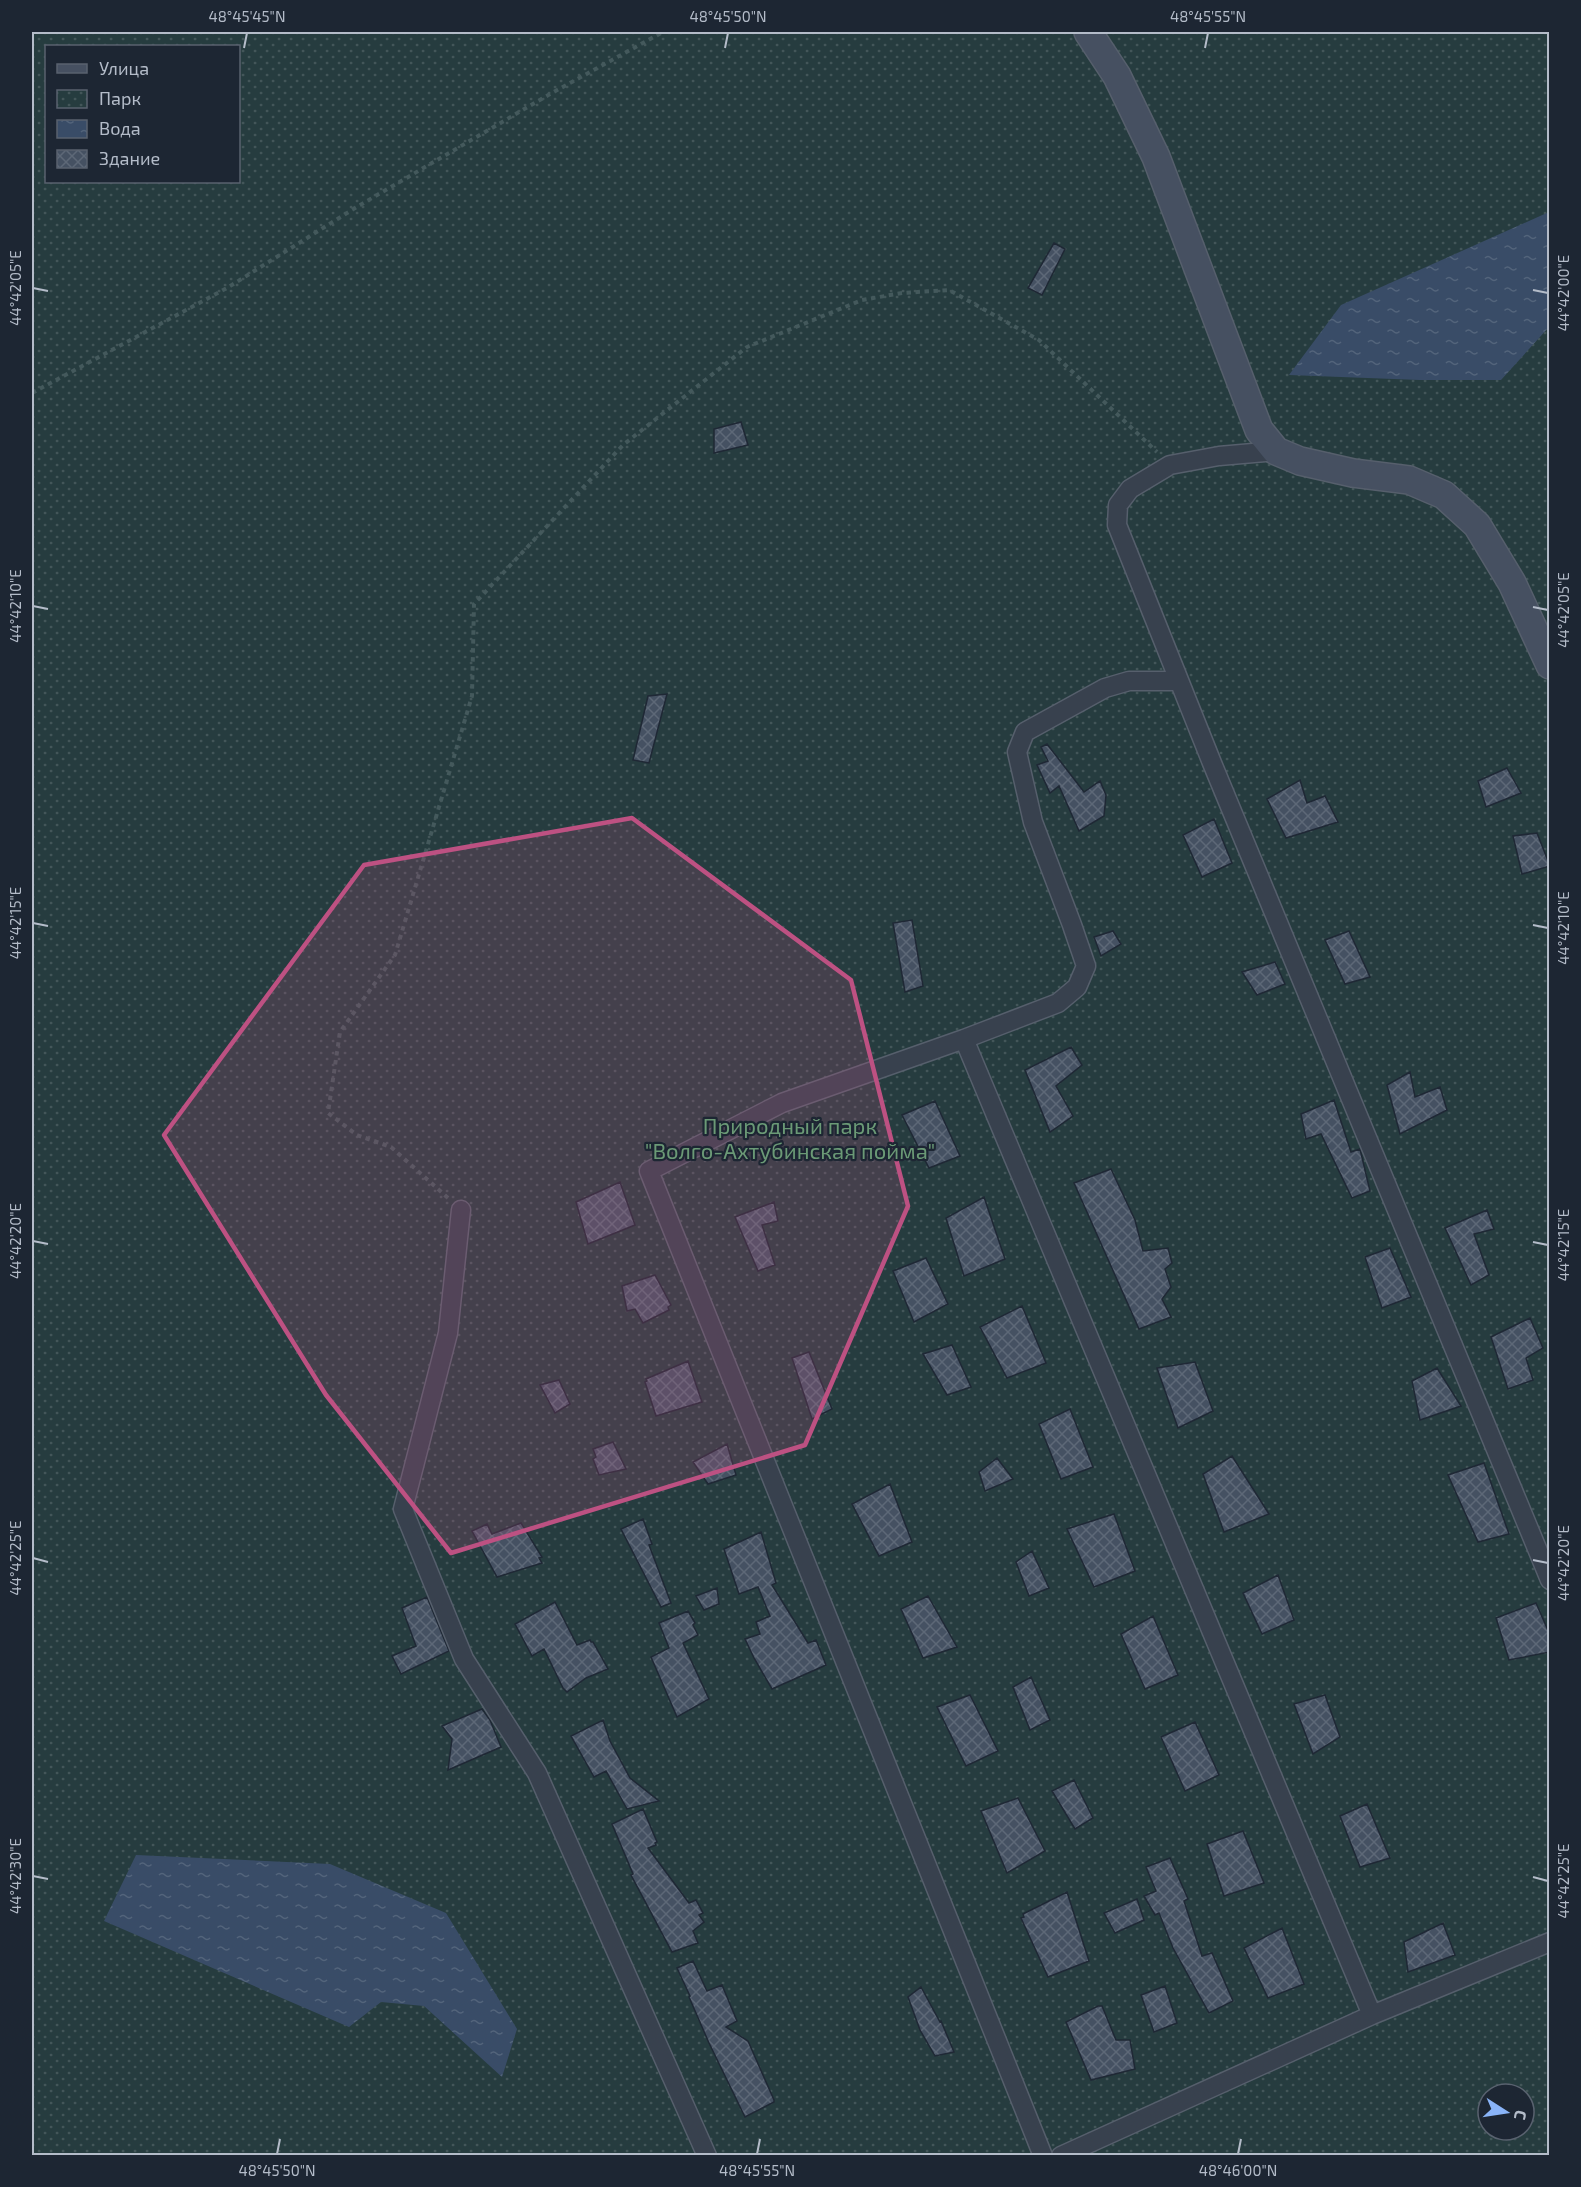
<svg xmlns="http://www.w3.org/2000/svg" width="1581" height="2187" viewBox="0 0 1581 2187" font-family="'Exo 2',sans-serif">
<style>
.park{fill:url(#park-dots);fill-rule:evenodd}
.water{fill:url(#water-ripples)}
.building{fill:url(#building-cross-hatch);stroke:#1f2835;stroke-width:1.5}
.lines{fill:none;stroke-linecap:round;stroke-linejoin:round}
.street-casing{stroke:#565f6c;stroke-width:21}
.secondary-casing{stroke:#565f6c;stroke-width:30}
.path{stroke:#44595c;stroke-width:4;stroke-dasharray:4.5 4.5;stroke-linecap:butt}
.street{stroke:#38414e;stroke-width:18}
.secondary{stroke:#465061;stroke-width:27}
.marked{fill:#bd5182;fill-opacity:0.2;stroke:#bd5182;stroke-width:4.5;stroke-linejoin:round}
.ticks{fill:none;stroke:#b4bcc9;stroke-width:2}
.labels{text-anchor:middle;dominant-baseline:central;stroke-width:4.5;stroke-linejoin:round;paint-order:stroke}
.park-label{font-size:22px;fill:#6b9a76;stroke:#1d2633}
.neatline{fill:none;stroke:#b4bcc9;stroke-width:2}
.ticks-label{font-size:15px;text-anchor:middle;fill:#b4bcc9}
</style>
<defs>
<pattern id="park-dots" width="8" height="8" patternUnits="userSpaceOnUse" patternTransform="scale(1.5)"><rect width="8" height="8" fill="#263c3f"/><path d="M2 2h.1M6 6h.1" fill="none" stroke="#435659" stroke-width="1.8" stroke-linecap="round"/></pattern>
<pattern id="water-ripples" width="26" height="14" patternUnits="userSpaceOnUse" patternTransform="scale(1.5)"><rect width="26" height="14" fill="#394c67"/><path d="M2 4q2-2 4 0t4 0M15 11q2-2 4 0t4 0" fill="none" stroke="#53647b"/></pattern>
<pattern id="building-cross-hatch" width="8" height="8" patternUnits="userSpaceOnUse" patternTransform="scale(1.5)"><rect width="8" height="8" fill="#455162"/><path d="M0 0l8 8M0 8l8-8" fill="none" stroke="#5d6877"/></pattern>
</defs>
<rect width="100%" height="100%" fill="#242f3e"/>
<!-- park -->
<path class="park" d="M32,32H1549V2155H32ZM46,46H238V182H46ZM1488,2094H1524V2130H1488Z"/>
<!-- water -->
<path class="water" d="M1549,212V327L1501,380H1420L1289,375L1341,305Z
M136,1855L330,1864L446,1913L517,2029L502,2077L424,2006L381,2002L349,2027L104,1921Z"/>
<!-- building -->
<path class="building" d="M1054,243L1065,249L1042,295L1028,288Z
M741,422L748,445L714,453V429Z
M667,694L649,763L633,760L648,696Z
M1047,744L1084,792L1100,781L1106,795L1104,816L1079,831L1059,786L1050,793L1037,765L1048,761L1041,747Z
M1507,768L1521,793L1486,807L1478,781Z
M1300,780L1307,803L1325,796L1338,822L1286,838L1267,799Z
M1214,819L1232,863L1202,877L1183,835Z
M1537,833L1550,866L1522,874L1513,836Z
M912,920L923,986L905,992L893,923Z
M1113,931L1121,944L1101,956L1094,937Z
M1349,931L1370,977L1345,984L1325,940Z
M1275,962L1285,984L1257,995L1242,972Z
M1071,1047L1082,1065L1056,1086L1073,1116L1050,1132L1025,1070Z
M1410,1072L1415,1097L1440,1087L1447,1110L1400,1134L1387,1085Z
M1334,1100L1351,1152L1360,1149L1370,1191L1352,1198L1321,1134L1306,1139L1301,1114Z
M935,1101L960,1156L929,1168L902,1115Z
M1111,1169L1135,1220L1143,1251L1168,1248L1172,1263L1165,1269L1171,1287L1162,1299L1171,1317L1139,1329L1074,1183Z
M620,1182L635,1225L588,1244L576,1202Z
M984,1197L1005,1259L964,1276L946,1218Z
M774,1202L778,1221L762,1225L775,1265L758,1271L735,1217Z
M1487,1210L1494,1229L1474,1234L1489,1275L1471,1285L1445,1228Z
M1390,1248L1411,1297L1382,1308L1365,1257Z
M926,1258L948,1304L914,1322L893,1271Z
M655,1275L671,1305L668,1307L669,1310L643,1323L635,1309L627,1311L622,1286Z
M1022,1306L1046,1363L1007,1378L980,1327Z
M1530,1318L1543,1348L1526,1358L1533,1380L1508,1389L1491,1337Z
M952,1345L971,1387L947,1395L923,1354Z
M809,1352L832,1409L812,1419L792,1358Z
M688,1361L702,1402L656,1416L645,1382L647,1381L646,1379Z
M1195,1362L1213,1411L1178,1428L1157,1368Z
M1437,1368L1461,1406L1420,1420L1412,1381Z
M559,1380L570,1404L555,1413L540,1385Z
M1070,1409L1093,1467L1061,1479L1039,1424Z
M613,1442L626,1469L599,1475L593,1459L596,1457L593,1449Z
M727,1444L736,1475L708,1484L693,1462Z
M1232,1456L1269,1514L1224,1532L1203,1474Z
M997,1458L1013,1479L985,1491L979,1472Z
M1484,1463L1509,1534L1478,1542L1448,1475Z
M890,1484L912,1542L879,1556L852,1504Z
M1114,1514L1135,1571L1094,1587L1067,1529Z
M643,1519L652,1544L649,1545L671,1603L661,1607L621,1529Z
M521,1523L542,1557L539,1558L542,1563L497,1577L472,1531L487,1524L492,1534Z
M761,1532L776,1583L772,1585L808,1643L816,1640L826,1665L772,1689L754,1658L745,1639L760,1634L756,1622L770,1616L758,1587L739,1594L724,1549Z
M1032,1551L1049,1588L1029,1596L1016,1562Z
M1278,1575L1294,1620L1262,1634L1243,1593Z
M717,1588L719,1604L704,1610L696,1596Z
M928,1596L957,1647L923,1658L901,1609Z
M427,1597L449,1651L401,1674L392,1656L416,1646L402,1608Z
M555,1602L577,1645L590,1640L591,1642H593L608,1669L586,1678L567,1692L563,1688L544,1649L532,1656L515,1624Z
M1536,1603L1550,1635V1652L1509,1660L1496,1618Z
M688,1611L695,1623L693,1625L698,1635L683,1643L709,1699L677,1717L651,1657L669,1648L659,1623Z
M1153,1616L1178,1675L1145,1689L1121,1634Z
M1031,1677L1050,1720L1030,1730L1013,1687Z
M970,1695L998,1751L966,1766L937,1707Z
M1325,1695L1340,1737L1313,1754L1294,1704Z
M482,1709L490,1720L501,1747L448,1770L452,1739L442,1726Z
M603,1720L610,1741L630,1778L659,1801L627,1809L606,1771L594,1777L571,1736Z
M1195,1722L1219,1775L1185,1791L1161,1737Z
M1074,1780L1093,1818L1075,1829L1052,1791Z
M1018,1798L1045,1851L1007,1873L981,1811Z
M1367,1804L1390,1858L1360,1867L1340,1816Z
M643,1809L657,1842L655,1843L656,1845L648,1848L689,1903L696,1900L703,1913L699,1915L704,1922L693,1931L698,1943L672,1952L631,1875L633,1874L612,1824Z
M1243,1831L1264,1883L1224,1896L1207,1844Z
M1170,1858L1188,1899L1184,1901L1202,1956L1212,1953L1233,2001L1209,2013L1173,1948L1159,1913L1155,1915L1144,1896L1156,1891L1146,1867Z
M1067,1892L1089,1961L1048,1977L1021,1918L1024,1917L1023,1914Z
M1137,1899L1144,1920L1115,1933L1104,1913Z
M1443,1923L1455,1955L1408,1972L1404,1942Z
M1282,1928L1304,1984L1268,1998L1244,1948Z
M693,1961L707,1991L722,1985L737,2021L726,2027L748,2041L774,2100V2102L745,2117L709,2043L689,1997L690,1996L677,1968Z
M1165,1986L1177,2023L1154,2032L1141,1995Z
M921,1987L940,2022L941,2021L954,2052L935,2056L920,2030L908,1997Z
M1098,2006H1102L1116,2040H1130L1135,2069L1091,2080L1066,2022Z"/>
<g class="lines">
<!-- street casing -->
<g class="street-casing">
<path id="street" d="M1276,451L1219,456L1170,465L1130,489L1118,505L1117,525L1212,763L1550,1580
M964,1039L1372,2015
M461,1210L448,1333L403,1509L464,1659L537,1773L707,2156
M1043,2156L649,1171L782,1103L964,1039L1058,1003L1077,987L1086,966L1072,925L1033,822L1017,752L1025,732L1105,688L1129,681H1179
M1061,2156L1372,2015L1550,1942"/>
</g>
<!-- secondary casing -->
<g class="secondary-casing">
<path id="secondary" d="M1088,32L1117,76L1156,157L1259,430L1276,451L1300,461L1353,473L1409,480L1444,495L1477,525L1512,583L1550,665"/>
</g>
<!-- path -->
<path class="path" d="M32,393L227,288L355,208L550,94L663,32
M448,1198L391,1147L357,1135L328,1113L340,1032L395,955L472,696L474,604L623,445L747,347L862,300L902,293L949,290L1039,340L1157,452"/>
<!-- street -->
<use href="#street" class="street"/>
<!-- secondary -->
<use href="#secondary" class="secondary"/>
</g>
<!-- marked area -->
<path class="marked" d="M632,818L851,980L908,1206L805,1445L451,1553L326,1395L164,1135L364,865Z"/>
<!-- ticks -->
<path class="ticks" d="M244,48L247,33M725,48L728,33M1205,48L1208,33M33,288L48,291M1533,290L1548,293M33,606L48,609M1533,607L1548,610M33,923L48,926M1533,925L1548,928M33,1241L48,1244M1533,1242L1548,1245M33,1558L48,1562M1533,1560L1548,1563M33,1876L48,1879M1533,1877L1548,1881M277,2154L280,2139M757,2154L760,2139M1238,2154L1241,2139"/>
<g class="labels">
<!-- park labels -->
<g class="park-label">
<text x="790" y="1125">Природный парк<tspan x="790" dy="25">"Волго-Ахтубинская пойма"</tspan></text>
</g>
</g>
<!-- border -->
<rect width="1581" height="2187" fill="none" stroke="#1d2633" stroke-width="66"/>
<!-- legend -->
<rect x="45" y="45" width="195" height="138" fill="#1d2633" stroke="#59626f" stroke-width="1.5"/>
<rect x="57" y="64" width="30" height="9" fill="#465061" stroke="#59626f" stroke-width="1.5"/>
<text x="99" y="75" font-size="18" fill="#b4bcc9">Улица</text>
<rect x="57" y="90" width="30" height="18" fill="url(#park-dots)" stroke="#59626f" stroke-width="1.5"/>
<text x="99" y="105" font-size="18" fill="#b4bcc9">Парк</text>
<rect x="57" y="120" width="30" height="18" fill="url(#water-ripples)" stroke="#59626f" stroke-width="1.5"/>
<text x="99" y="135" font-size="18" fill="#b4bcc9">Вода</text>
<rect x="57" y="150" width="30" height="18" fill="url(#building-cross-hatch)" stroke="#59626f" stroke-width="1.5"/>
<text x="99" y="165" font-size="18" fill="#b4bcc9">Здание</text>
<!-- north arrow -->
<g transform="translate(1506 2112) rotate(102)"><circle r="28" fill="#1d2633" stroke="#59626f" stroke-width="1.5"/>
<path d="M0-4.5L10 22L0 15L-10 22Z" fill="#8ab4f8"/>
<text y="-9" font-size="16" font-weight="bold" text-anchor="middle" fill="#b4bcc9">С</text>
</g>
<rect x="33" y="33" width="1515" height="2121" class="neatline"/>
<g class="ticks-label">
<text x="247" y="22">48°45'45"N</text>
<text x="728" y="22">48°45'50"N</text>
<text x="1208" y="22">48°45'55"N</text>
<text transform="translate(16 288) rotate(-90)" y="5">44°42'05"E</text>
<text transform="translate(1564 293) rotate(-90)" y="5">44°42'00"E</text>
<text transform="translate(16 606) rotate(-90)" y="5">44°42'10"E</text>
<text transform="translate(1564 610) rotate(-90)" y="5">44°42'05"E</text>
<text transform="translate(16 923) rotate(-90)" y="5">44°42'15"E</text>
<text transform="translate(1564 928) rotate(-90)" y="5">44°42'10"E</text>
<text transform="translate(16 1241) rotate(-90)" y="5">44°42'20"E</text>
<text transform="translate(1564 1245) rotate(-90)" y="5">44°42'15"E</text>
<text transform="translate(16 1558) rotate(-90)" y="5">44°42'25"E</text>
<text transform="translate(1564 1563) rotate(-90)" y="5">44°42'20"E</text>
<text transform="translate(16 1876) rotate(-90)" y="5">44°42'30"E</text>
<text transform="translate(1564 1881) rotate(-90)" y="5">44°42'25"E</text>
<text x="277" y="2176">48°45'50"N</text>
<text x="757" y="2176">48°45'55"N</text>
<text x="1238" y="2176">48°46'00"N</text>
</g>
</svg>
